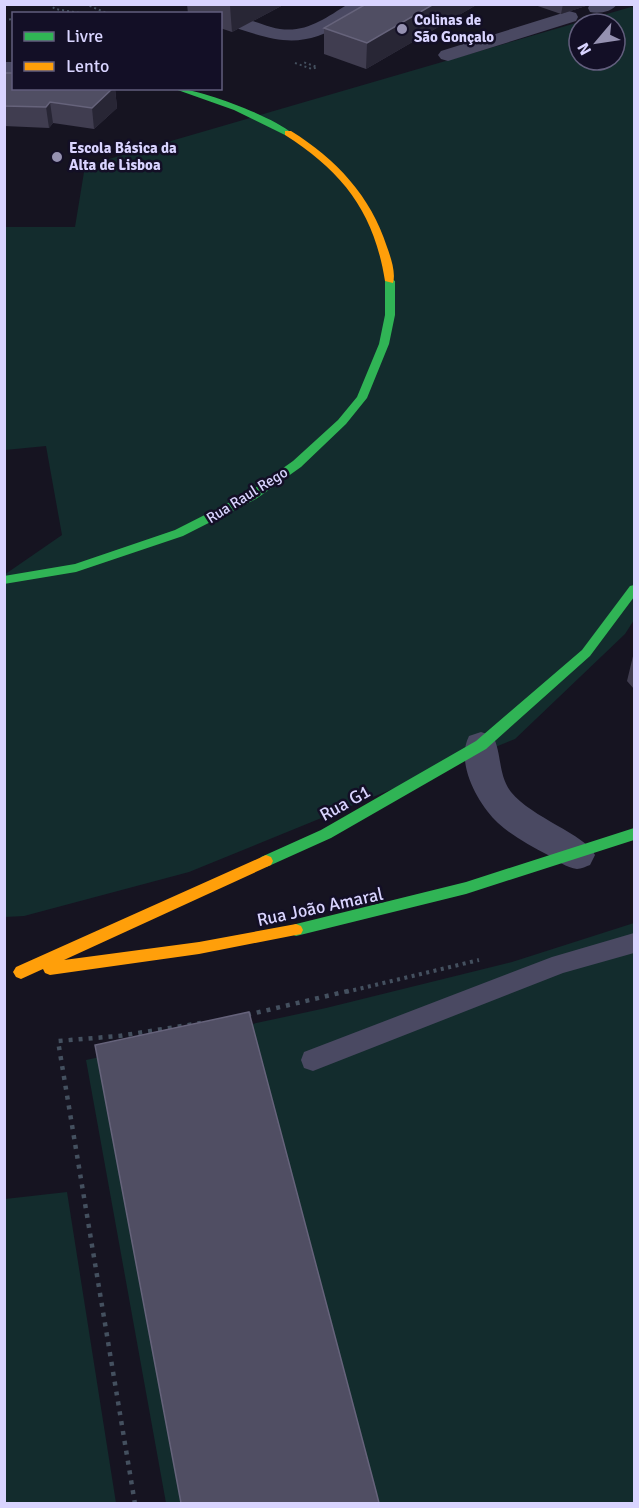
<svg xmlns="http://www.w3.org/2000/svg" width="639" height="1508" viewBox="0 0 639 1508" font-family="Signika,sans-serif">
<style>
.green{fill:#132c2d;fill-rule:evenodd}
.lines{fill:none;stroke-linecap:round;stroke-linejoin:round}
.path-far2{stroke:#44505f;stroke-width:2;stroke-dasharray:2 3;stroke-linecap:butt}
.path-far1{stroke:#44505f;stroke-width:4;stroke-dasharray:3 4.5;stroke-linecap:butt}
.path{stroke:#44505f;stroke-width:4.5;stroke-dasharray:4 6;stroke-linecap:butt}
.lane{fill:#4a4962;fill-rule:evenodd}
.street{fill:#4a4962;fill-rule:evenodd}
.fast{fill:#30b455;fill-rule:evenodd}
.slow{fill:#ff9f0a;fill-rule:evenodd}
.wall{fill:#403d50}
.shaded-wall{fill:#282635}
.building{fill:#504e63;stroke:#66637b;stroke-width:1.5}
.poi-dot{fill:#9591b1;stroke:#130f26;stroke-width:2}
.labels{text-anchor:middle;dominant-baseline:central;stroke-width:5;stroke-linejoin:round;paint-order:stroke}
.far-poi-label{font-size:15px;font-weight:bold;fill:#d9d4ff;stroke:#130f26;text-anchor:start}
.far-street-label{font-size:15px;fill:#d9d4ff;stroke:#130f26}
.street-label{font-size:18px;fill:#d9d4ff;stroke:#130f26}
</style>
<rect width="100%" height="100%" fill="#161421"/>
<!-- green -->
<path class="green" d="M631,7L634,8V620L625,634L515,739L189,872L24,916L5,917L4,575L62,535L46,446L5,450V227H75L85,166ZM579,24H615V60H579Z
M634,923V1503H166L86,1060L326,1008L512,962Z
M67,1192L116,1503H5V1199Z"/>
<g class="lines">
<!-- path-far2 -->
<path class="path-far2" d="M49,4L55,9L87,14
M85,4L109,14
M4,20L14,19
M295,63L312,69L317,67L303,62"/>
<!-- path-far1 -->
<path class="path-far1" d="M346,992L479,960"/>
<!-- path -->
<path class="path" d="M247,1015L352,990
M135,1504L58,1041L119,1036L201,1023"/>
<!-- lane -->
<path class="lane" d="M634,933V953L563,973L313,1071L304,1068L301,1060L304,1052L552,957Z"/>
<!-- street -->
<path class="street" d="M348,4H371C365,12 356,16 348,21C306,47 284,44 239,29L236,25L239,21C250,18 260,24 271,27C302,36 323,20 348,4Z
M590,4H617C612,12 599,14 590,12L588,8Z
M569,11L576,13L578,17L576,21L448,61L441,59L438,55L441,51Z
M4,62H14V74H4Z
M481,732L493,736C502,754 498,775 511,792C532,818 585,834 595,855L590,865C587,866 581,869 577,869C567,868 556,860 548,855C531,846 512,836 498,823C478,804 455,763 469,736Z"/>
<!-- fast -->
<path class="fast" d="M172,88C199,88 271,116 292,133L285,135L234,110Z
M390,278L395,281V315L389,344L367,398L346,424L301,467L256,499L183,536L76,572L4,584V576L75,564L175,530L248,493L293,461L338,420L357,397L379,344L385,315V281Z
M634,585V597L590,656L486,749L331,838L271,865L266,867L261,865L259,861L261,857L321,830L476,741L582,650L630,586Z
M634,828V840L466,894L296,936L291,934L289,930L291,926L296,924L466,882Z"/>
<!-- slow -->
<path class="slow" d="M285,131H291C336,159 371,196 387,247C391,258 396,273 393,283L385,281C374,212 343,172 285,135Z
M266,855L271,857L273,861L271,865L64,960L199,942L296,924L301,926L303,930L301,934L199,954L50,975L45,973L43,969L21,979L16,977L13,972L16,967Z"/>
</g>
<!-- wall -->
<path class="wall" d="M187,4H285L232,32L220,28V14H188Z
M366,4H478L366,69L324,54V28Z
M532,4H592L561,14Z
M4,73L14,88H115L117,108L94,129L53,123L49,128L4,126Z
M634,652V689L627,681Z"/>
<!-- shaded-wall -->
<path class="shaded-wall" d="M234,4H285L232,32L230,6Z
M434,4H478L366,69L367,43Z
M563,4H592L561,14Z
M113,88H115L117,108L94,129L92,108Z
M50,102L53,123L49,128L46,107Z"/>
<!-- building -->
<path class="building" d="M366,4H434L367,43L324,28Z
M4,73H14V88H113L92,108L50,102L46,107L4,106Z
M249,1012L376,1491L379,1503H181L95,1045Z"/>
<!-- markers -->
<g class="poi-dot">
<circle cx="402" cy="29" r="6"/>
<circle cx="57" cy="157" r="6"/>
</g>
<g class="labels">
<!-- far-poi labels -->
<g class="far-poi-label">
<text x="414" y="20">Colinas de<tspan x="414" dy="17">São Gonçalo</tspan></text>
<text x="69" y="148">Escola Básica da<tspan x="69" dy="17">Alta de Lisboa</tspan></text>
</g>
<!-- far-street labels -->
<g class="far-street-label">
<text transform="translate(247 495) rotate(-32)">Rua Raul Rego</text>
</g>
<!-- street labels -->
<g class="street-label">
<text transform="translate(345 803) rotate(-29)">Rua G1</text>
<text transform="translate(320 907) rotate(-12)">Rua João Amaral</text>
</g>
</g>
<!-- border -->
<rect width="639" height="1508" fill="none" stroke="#d9d4ff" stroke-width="12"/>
<!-- legend -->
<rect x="12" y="12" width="210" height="78" fill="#130f26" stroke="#625e7d" stroke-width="1.5"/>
<rect x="24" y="32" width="30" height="9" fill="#30b455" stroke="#625e7d" stroke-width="1.5"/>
<text x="66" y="42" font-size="18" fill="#d9d4ff">Livre</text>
<rect x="24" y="62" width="30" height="9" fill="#ff9f0a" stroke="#625e7d" stroke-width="1.5"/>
<text x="66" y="72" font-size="18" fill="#d9d4ff">Lento</text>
<!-- north arrow -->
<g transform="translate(597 42) rotate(241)"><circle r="28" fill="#130f26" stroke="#625e7d" stroke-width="1.5"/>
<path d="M0-4.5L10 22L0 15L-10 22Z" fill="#9591b1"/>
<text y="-9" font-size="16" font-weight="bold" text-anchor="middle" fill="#d9d4ff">N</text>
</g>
</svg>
